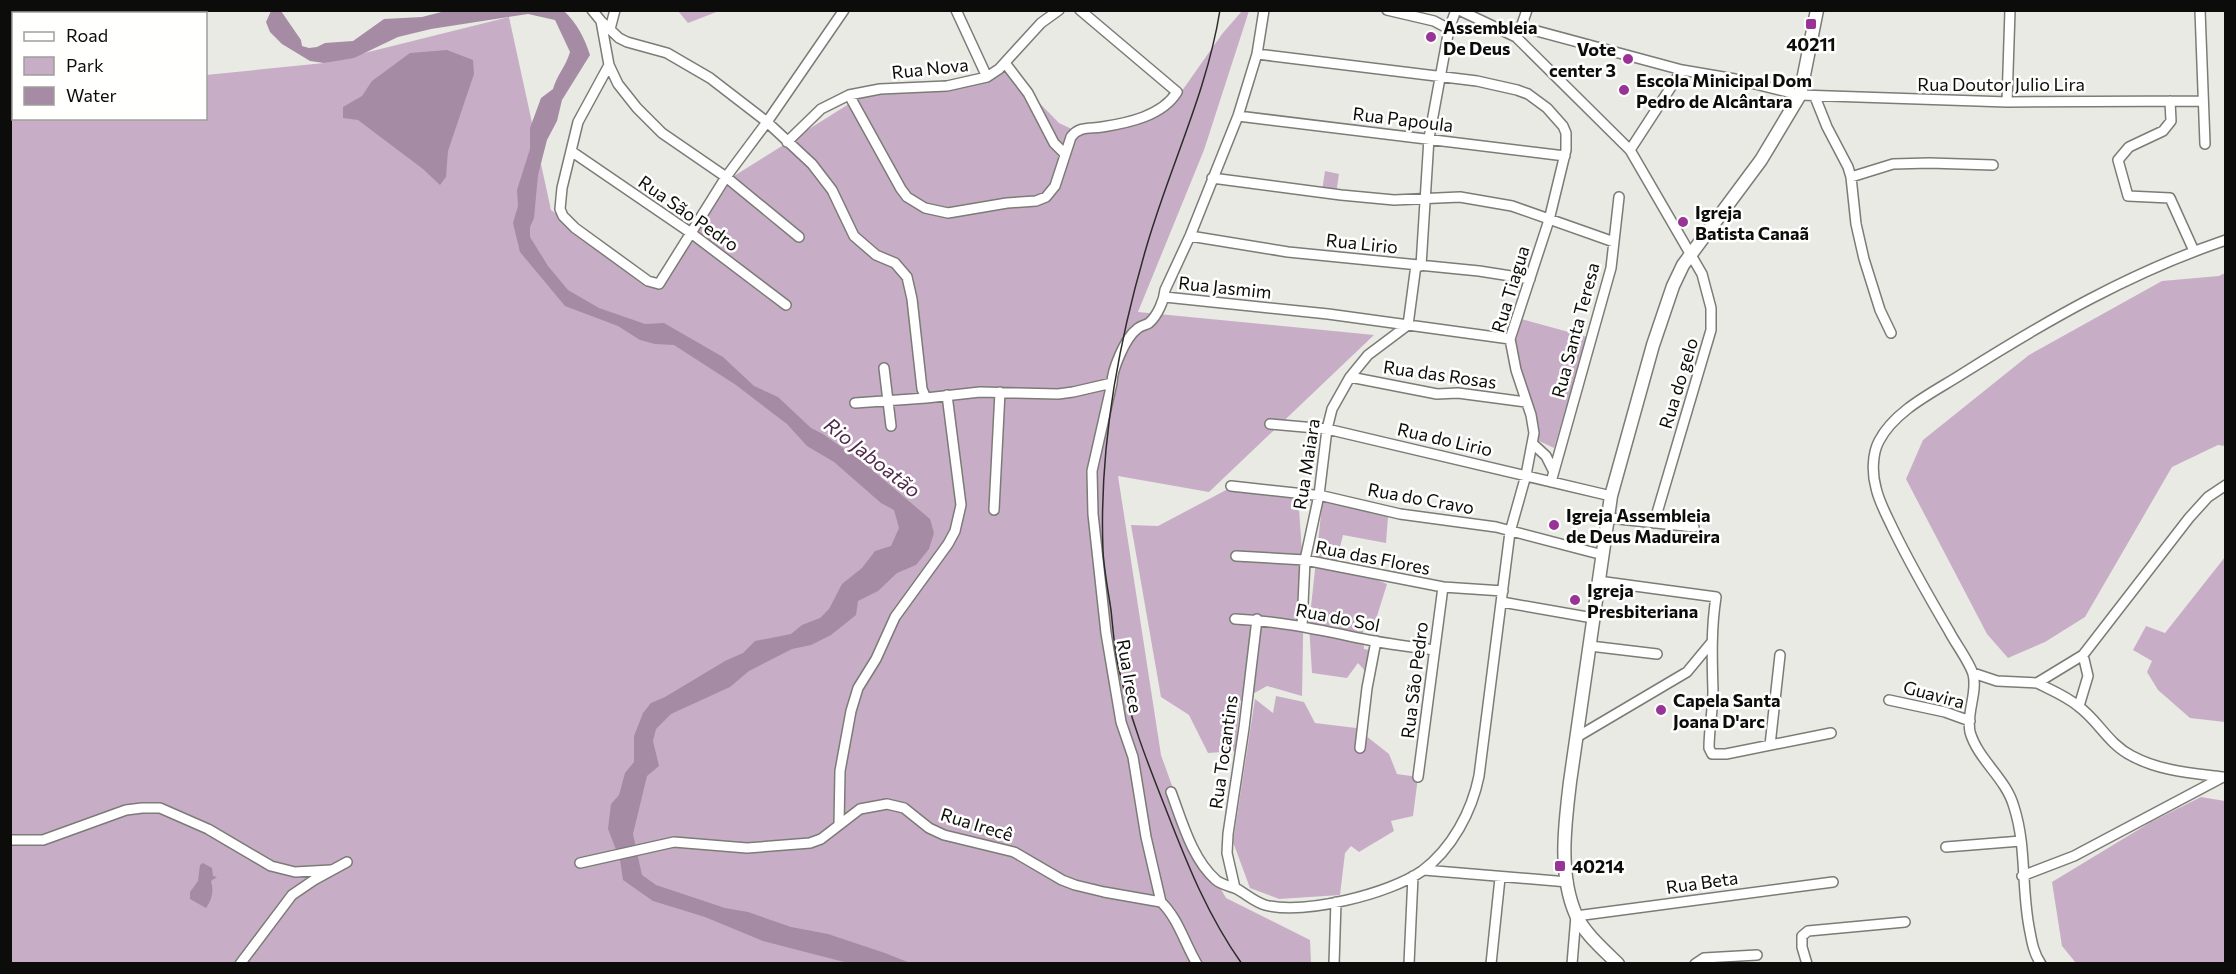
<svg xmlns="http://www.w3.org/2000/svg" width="2236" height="974" viewBox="0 0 2236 974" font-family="Commissioner,sans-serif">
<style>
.green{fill:#c8adc6}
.water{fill:#a68ba4}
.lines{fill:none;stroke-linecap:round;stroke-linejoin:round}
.minor-casing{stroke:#7b7c76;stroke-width:12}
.major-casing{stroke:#7b7c76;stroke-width:15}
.minor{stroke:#fff;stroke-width:9}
.major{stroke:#fff;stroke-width:12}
.tram{stroke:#2c2c2a;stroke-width:1.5}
.poi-dot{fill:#993397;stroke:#fffffe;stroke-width:2}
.labels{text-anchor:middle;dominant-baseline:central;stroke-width:5;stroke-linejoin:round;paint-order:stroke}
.poi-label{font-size:18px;font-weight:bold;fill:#0c0c0a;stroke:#fffffe;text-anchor:start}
.street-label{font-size:18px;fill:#0c0c0a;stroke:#fffffe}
.water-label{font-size:20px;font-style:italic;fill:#4f294d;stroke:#fffffe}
</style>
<rect width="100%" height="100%" fill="#e9eae4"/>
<!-- green -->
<path class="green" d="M678,11H719L688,23Z
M1242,11H1249L1204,150L1138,312L1374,335L1209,492L1118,476L1161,755L1189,833L1226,898L1310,940L1311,963H11L10,67L13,66L14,118H206V75L324,63L509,17L551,210L660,289L734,176L860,97L1008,71L1059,123L1080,133L1172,105L1222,34Z
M1325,171L1339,174L1336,194L1322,191Z
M2225,273V446L2218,445L2172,467L2085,617L2045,642L2008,658L1987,634L1906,479L1923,440L2029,355L2162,281L2219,276Z
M1521,319L1587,337L1554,448L1537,440L1532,413L1515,344Z
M1228,489L1298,493L1304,583L1302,696L1267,686L1240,701L1236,751L1208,753L1189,715L1161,697L1131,525L1158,526Z
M1323,496L1388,517L1386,543L1343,535L1336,563L1387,584L1372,632L1363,630L1364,649L1374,651L1366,672L1358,663L1347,678L1312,673L1309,625Z
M2225,557V722L2190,718L2158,690L2147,672L2152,661L2133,650L2146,626L2165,633Z
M1276,696L1304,702L1315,723L1356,728L1389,754L1397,774L1418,777L1413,816L1391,821L1394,831L1359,852L1351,846L1345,853L1340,895L1279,899L1250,888L1233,842L1255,699L1273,713Z
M2201,797L2225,801V963H2076L2062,946L2052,882L2151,822Z"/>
<!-- water -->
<path class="water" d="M449,10L564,11C577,23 585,39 590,55L562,100L557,121L547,140L538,175L534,218L530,227V237L548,266L568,290L599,308L645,324L664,323L723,357L754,386L778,397L811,428L823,434L864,463L930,519L934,533L929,549L916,565L897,573L878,591L858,601L856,615L831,635L811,645L792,649L749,671L730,687L671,714L656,729L653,741L659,766L647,776L633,834L642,875L656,885L725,908L748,912L791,927L828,934L885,953L910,963H848L763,941L705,917L653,901L623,880L620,860L608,829L611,804L619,795L625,773L634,762V736L643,713L651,703L665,697L725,661L743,653L755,641L791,634L802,625L820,618L829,609L842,584L862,568L875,551L891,546L899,528L894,510L881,503L834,462L807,446L787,424L736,385L674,345L655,344L640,340L618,326L565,306L520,252L513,223L518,206L517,190L530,149V128L541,98L553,89C557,75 566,66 570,52L555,20L528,14L431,29L398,37L354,58L324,63L310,61L282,44L270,32L266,22L271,11H281L301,40L302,46L309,48L317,47L325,43L353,41L384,19L422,17Z
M447,50L473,60L474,74L448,151L446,177L440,185L423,169L358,120L343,118V107L362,96L372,81L410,53Z
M203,863L212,868L213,876L217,877L211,881C214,891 212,900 206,908L190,899V892L198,881L200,865Z"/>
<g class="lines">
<!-- minor casing -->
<g class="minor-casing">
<path id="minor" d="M592,10L601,21L609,65L618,84L637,108L662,133L726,177L799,237
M956,10L987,77
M1387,10L1434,21L1449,29
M1459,10L1516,37L1630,150L1702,274L1711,308V330L1654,523
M2200,10L2205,144
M601,21L619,38L627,42L667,53L710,78L767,122L812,164L832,190L854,236L876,255L895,263L907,277L912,299L922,389L926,398L980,392L1058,394L1073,392L1112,383
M1522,27L1682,70L1735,79L1800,95L2007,102L2203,101
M610,29L615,10
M1520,30L1527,10
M1005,63L1028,93L1054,143L1065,154
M609,65L578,122L562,188L560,209L563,216L575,228L648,281L659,284L726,177L767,122L844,10
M849,95L901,189L907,197L925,208L948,213L1007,203L1036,201L1046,197L1055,186L1071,137C1079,126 1090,129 1102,127C1128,123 1162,116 1177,92L1080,10
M1815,97L1827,127L1848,167L1851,177L1856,224L1864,259L1880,310L1891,333
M2170,101L2171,121L2163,131L2129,147L2118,160L2128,196L2170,198L2194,251
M2007,102L2010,10
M1238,116L1565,156
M787,142L821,109L849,95L880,89L947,86L987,77L999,69L1041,23L1059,10
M1630,150L1682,70
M571,151L691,233L786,305
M1851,177L1893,164L1929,163L1993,165
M1212,178L1341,195L1394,200L1460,197L1512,206L1614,242
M1190,236L1288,252L1479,271L1530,279
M1421,266L1429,138L1449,29L1456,10
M1165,297L1328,314L1510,339
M884,368L891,426
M1350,377L1437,394L1458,393L1526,402
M855,403L926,398
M1270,424L1327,429L1611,496
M1532,443L1546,456L1553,470
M1551,482L1611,268L1619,197
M1231,486L1323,496L1400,514L1496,527L1603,555
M994,510L1000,392
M1609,518L1694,527
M1236,556L1305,560L1443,587L1503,591
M1598,581L1716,597C1711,629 1712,659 1713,691C1713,710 1709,729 1709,748L1712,754H1726L1831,733
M1502,602L1593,618
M1235,619C1283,621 1328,632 1374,641C1394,645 1414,647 1434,650
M1302,626L1305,560L1319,495L1327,429L1332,409L1350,377L1368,355L1408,325L1416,265
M1590,646L1657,654
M1973,673L1997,681L2037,683L2083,655L2189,518L2208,497L2226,485
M2037,683C2051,690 2066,696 2078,706C2098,720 2108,744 2132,756C2160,771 2191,773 2222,777
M1889,700L1945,712L1970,721
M2079,706L2088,676L2083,655
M1577,737L1687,672L1711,643
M1770,745L1780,655
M1360,748L1367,688L1376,641
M1418,777L1443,587
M1171,792C1182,821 1192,859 1216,880C1222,885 1230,886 1237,889C1246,894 1255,902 1265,905C1304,915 1389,894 1422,871C1452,849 1472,811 1479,776L1510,532L1526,475L1534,433L1531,415L1516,370L1510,339L1549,220L1566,150V133L1563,126L1547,108L1528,94L1517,90L1477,81L1257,54
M839,825L840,771L851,711L858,688L876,659L895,617L948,544L955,531L961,505L947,395
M10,840H43L126,810L142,808H160L208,829L271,866L295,872L331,870
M1946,847L2021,841
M580,863L674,842L747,848L810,843L821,839L860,809L887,804L904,808L929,828L944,835L1014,852L1062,880L1075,885L1104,892L1161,902
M1424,870L1568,882
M2022,876L2074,856L2223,777
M1235,888L1227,853L1228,834L1244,728L1257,619
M240,964L292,895L314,880L347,862
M1197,964C1185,944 1178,918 1161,902L1146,837L1133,757L1121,722L1106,633L1093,514L1092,471L1112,383C1112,370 1125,338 1137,329C1140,326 1146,325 1149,323C1158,315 1164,300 1165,290L1190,236L1238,116L1257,54L1264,10
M1334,964L1336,902
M1409,964L1413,876
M1491,964L1500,878
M1572,964L1576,916L1833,882
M1695,964L1704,958L1757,955
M1807,964L1802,947V936L1808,931L1905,922
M2041,964C2034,954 2032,943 2030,932C2021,891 2027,847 2014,807C2006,778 1978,760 1970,732C1966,713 1978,692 1973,674C1969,661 1955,643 1949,631C1929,597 1910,564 1893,529C1887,516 1879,502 1876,488C1872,474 1872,454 1879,441C1895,410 1934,392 1962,374C2046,321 2131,272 2226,240"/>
</g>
<!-- major casing -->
<g class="major-casing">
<path id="major" d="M1618,964C1604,950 1584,933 1576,915C1558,874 1565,824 1570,782L1611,496L1653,345L1673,286L1683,265L1761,160L1800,95L1817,10"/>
</g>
<!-- minor -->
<use href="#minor" class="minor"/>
<!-- major -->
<use href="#major" class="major"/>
<!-- tram -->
<path class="tram" d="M1220,10C1207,92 1170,166 1147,245C1118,343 1099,448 1103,551C1104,570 1108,590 1111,610C1113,628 1114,647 1118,665C1129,716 1148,764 1167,812C1188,866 1208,916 1242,964"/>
</g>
<!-- markers -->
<g class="poi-dot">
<rect x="1805" y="18" width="12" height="12" rx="3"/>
<circle cx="1431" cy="37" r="6"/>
<circle cx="1628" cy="59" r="6"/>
<circle cx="1624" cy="90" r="6"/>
<circle cx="1683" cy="222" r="6"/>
<circle cx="1554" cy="525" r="6"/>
<circle cx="1575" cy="600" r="6"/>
<circle cx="1661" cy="710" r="6"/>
<rect x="1554" y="860" width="12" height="12" rx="3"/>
</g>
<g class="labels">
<!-- poi labels -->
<g class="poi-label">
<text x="1443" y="27">Assembleia<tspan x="1443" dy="21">De Deus</tspan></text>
<text x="1811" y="44" text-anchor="middle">40211</text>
<text x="1616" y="49" text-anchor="end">Vote<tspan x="1616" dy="21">center 3</tspan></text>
<text x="1636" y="80">Escola Minicipal Dom<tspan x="1636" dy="21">Pedro de Alcântara</tspan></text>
<text x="1695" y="212">Igreja<tspan x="1695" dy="21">Batista Canaã</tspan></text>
<text x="1566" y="515">Igreja Assembleia<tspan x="1566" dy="21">de Deus Madureira</tspan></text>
<text x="1587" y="590">Igreja<tspan x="1587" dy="21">Presbiteriana</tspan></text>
<text x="1673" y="700">Capela Santa<tspan x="1673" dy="21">Joana D'arc</tspan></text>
<text x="1572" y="866">40214</text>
</g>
<!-- street labels -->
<g class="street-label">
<text transform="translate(930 68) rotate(-6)">Rua Nova</text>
<text x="2001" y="84">Rua Doutor Julio Lira</text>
<text transform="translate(1403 119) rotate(7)">Rua Papoula</text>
<text transform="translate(689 213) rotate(35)">Rua São Pedro</text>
<text transform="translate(1362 243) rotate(6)">Rua Lirio</text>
<text transform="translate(1225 287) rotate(6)">Rua Jasmim</text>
<text transform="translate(1510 289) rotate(-73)">Rua Tiagua</text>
<text transform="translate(1575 330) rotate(-75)">Rua Santa Teresa</text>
<text transform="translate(1440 374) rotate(8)">Rua das Rosas</text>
<text transform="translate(1678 383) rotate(-73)">Rua do gelo</text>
<text transform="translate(1445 439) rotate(13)">Rua do Lirio</text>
<text transform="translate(1306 464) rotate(-81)">Rua Maiara</text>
<text transform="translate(1421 498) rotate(10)">Rua do Cravo</text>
<text transform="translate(1373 557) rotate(11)">Rua das Flores</text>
<text transform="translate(1338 617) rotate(11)">Rua do Sol</text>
<text transform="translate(1130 676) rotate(80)">Rua Irece</text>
<text transform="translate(1414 680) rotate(-83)">Rua São Pedro</text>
<text transform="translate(1934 694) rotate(15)">Guavira</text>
<text transform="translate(1223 752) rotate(-82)">Rua Tocantins</text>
<text transform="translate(977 824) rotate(17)">Rua Irecê</text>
<text transform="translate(1702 882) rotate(-8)">Rua Beta</text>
</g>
<!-- water labels -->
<g class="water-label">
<text transform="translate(873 457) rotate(38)">Rio Jaboatão</text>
</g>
</g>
<!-- border -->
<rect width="2236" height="974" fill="none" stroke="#0c0c0a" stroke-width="24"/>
<!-- legend -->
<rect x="12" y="12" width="195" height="108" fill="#fffffe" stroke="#9e9e9c" stroke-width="1.5"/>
<rect x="24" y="32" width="30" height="9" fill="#ffffff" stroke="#9e9e9c" stroke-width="1.5"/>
<text x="66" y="42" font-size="18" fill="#0c0c0a">Road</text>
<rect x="24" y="57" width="30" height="18" fill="#c8adc6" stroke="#9e9e9c" stroke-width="1.5"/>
<text x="66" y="72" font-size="18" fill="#0c0c0a">Park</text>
<rect x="24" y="87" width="30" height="18" fill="#a68ba4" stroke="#9e9e9c" stroke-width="1.5"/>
<text x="66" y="102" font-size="18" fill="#0c0c0a">Water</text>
</svg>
